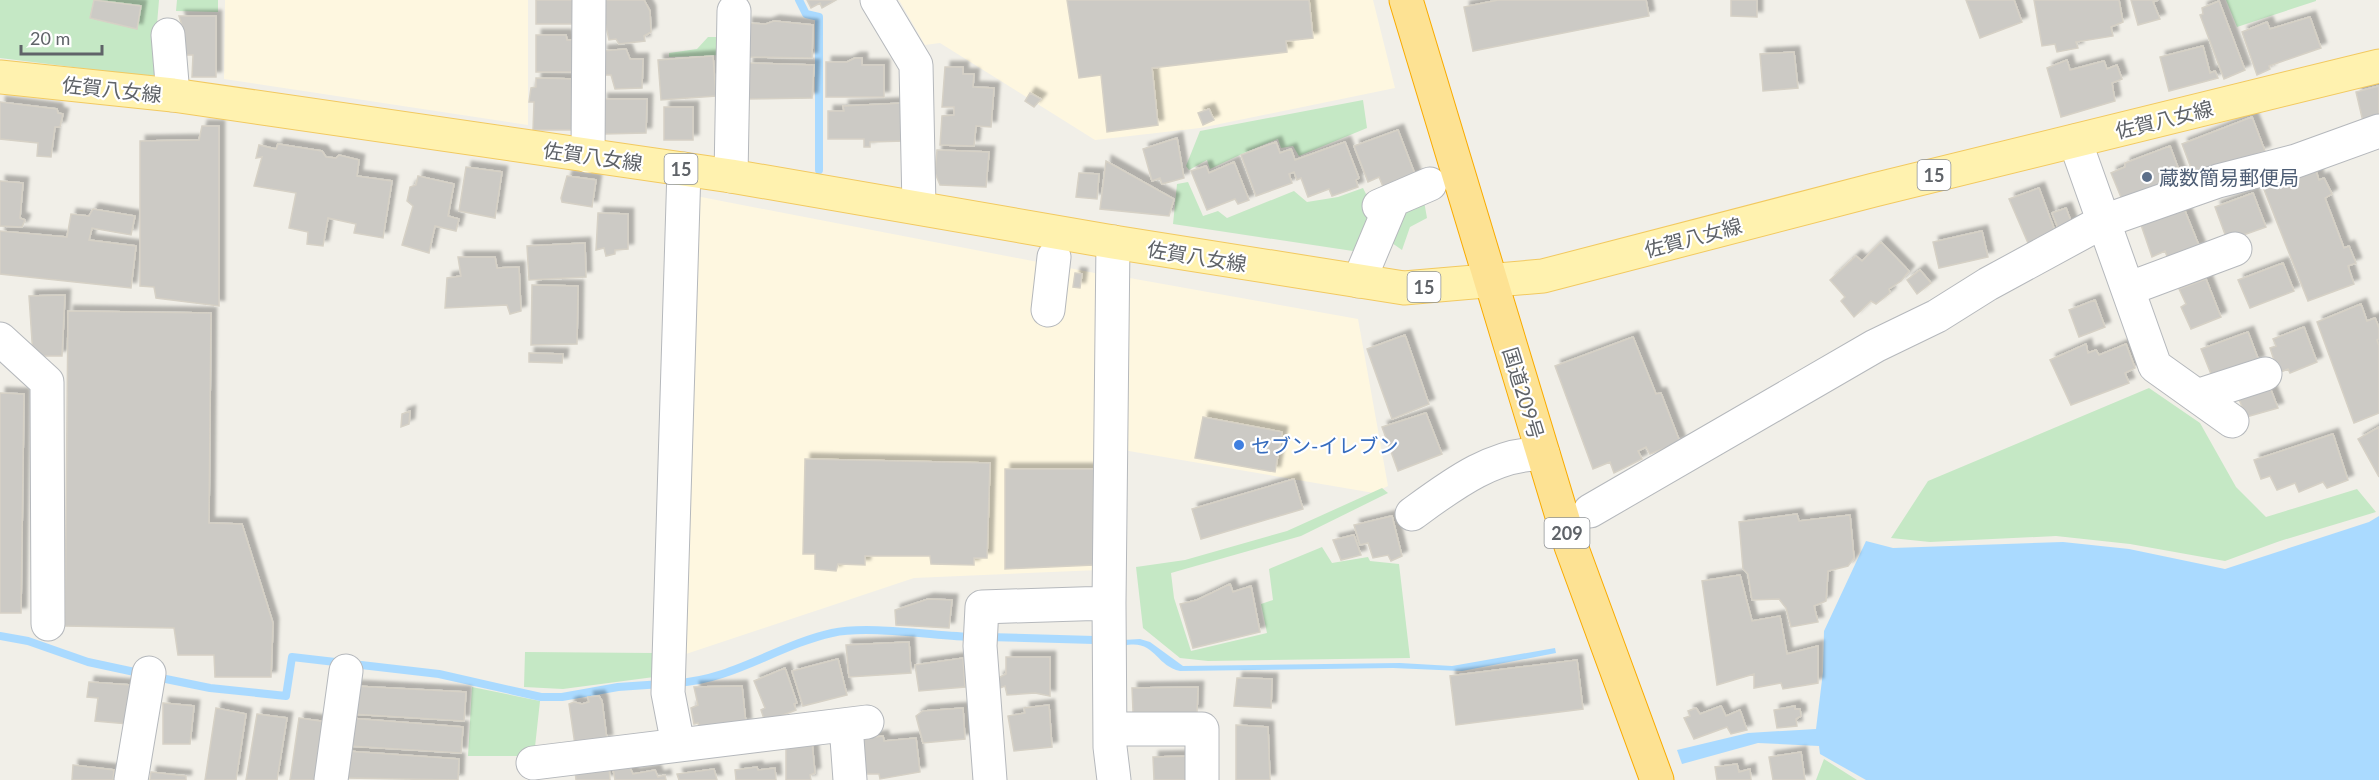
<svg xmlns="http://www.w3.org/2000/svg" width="2379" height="780" viewBox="0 0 2379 780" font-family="Lato,'Noto Sans JP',sans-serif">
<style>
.commercial{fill:#fef7e0}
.green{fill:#c5e8c5}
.water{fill:#aadaff}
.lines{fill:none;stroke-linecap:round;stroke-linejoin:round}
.stream{stroke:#aadaff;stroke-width:8}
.building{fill:#cccac5;stroke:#d6d1c6;stroke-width:1.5;filter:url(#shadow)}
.minor-casing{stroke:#b5b8bc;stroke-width:35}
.major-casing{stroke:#f2c960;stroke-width:35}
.highway-casing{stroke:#f9ab00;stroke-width:35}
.minor{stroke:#fff;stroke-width:33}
.major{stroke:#fff2af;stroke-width:33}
.highway{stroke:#fde293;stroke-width:33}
.service-dot{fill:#5c6f8a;stroke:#fff;stroke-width:2}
.shop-dot{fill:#3f7fe0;stroke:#fff;stroke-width:2}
.labels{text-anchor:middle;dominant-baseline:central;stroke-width:4.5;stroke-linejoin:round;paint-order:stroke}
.shield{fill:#fff;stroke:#8f9295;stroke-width:1.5}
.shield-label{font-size:18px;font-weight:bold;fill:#5f6368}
.street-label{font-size:20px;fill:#5f6368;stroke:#fff}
.service-label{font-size:20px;fill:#4e5e75;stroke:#fff;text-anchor:start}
.shop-label{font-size:20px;fill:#366cbe;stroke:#fff;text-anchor:start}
</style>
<defs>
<filter id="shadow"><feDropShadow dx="5.5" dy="-5.5" stdDeviation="1.5" flood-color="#0004"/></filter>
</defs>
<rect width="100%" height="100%" fill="#f1efe8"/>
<!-- commercial -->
<path class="commercial" d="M225,0H528V125L224,79Z
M899,0H1373L1395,88L1200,128L1095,140L940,43L925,45Z
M696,196L1105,275L1099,570L914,578L683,655Z
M1124,277L1358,319L1388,486L1374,493L1123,450Z"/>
<!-- green -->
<path class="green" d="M0,0H159L157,24L161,78L0,58Z
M177,0H218V12L176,11Z
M2226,0H2316V1L2237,27Z
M708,37H718L721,55L669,57V53L697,49Z
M1363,100L1367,128L1299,156L1293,146L1281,148L1278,139C1253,148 1234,158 1210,169L1207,160L1189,170L1186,166L1200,131Z
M1188,182L1203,216L1218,211L1227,218L1294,191L1307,202L1338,197L1363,188L1378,218L1366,253L1173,224L1177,184Z
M1424,201L1427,218L1410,227L1402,250L1392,243L1406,208Z
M2149,388L2200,423L2236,487L2266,517L2357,489L2376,512L2280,541L2225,561L2130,544L2056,536L1930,542L1891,538L1928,481Z
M1382,488L1388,493L1301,536L1171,573L1174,598L1191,651L1267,633L1261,604L1273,600L1269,569L1322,547L1332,563L1368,557L1370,561L1399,564L1410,658L1208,661L1180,658L1143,628L1136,567L1185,560L1287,531Z
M525,652L654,653V677L563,689L524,687Z
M472,687L540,701L534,756H468Z
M1824,759L1857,780H1816Z"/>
<!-- water -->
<path class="water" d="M2379,516V780H1866L1820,754L1819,746L1758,743L1682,764L1677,750L1748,733L1816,729L1823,672L1824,631L1866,541L1893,548L2063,542L2129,549L2225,569L2369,522Z
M1140,639L1150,642L1183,666L1400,663L1452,666L1555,648L1556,653L1462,671L1393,668L1180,671C1155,666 1155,638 1123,646V640Z"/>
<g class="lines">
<!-- stream -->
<path class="stream" d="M799,0L806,14L819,17V170
M0,636L28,641L88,662L144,674
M987,637L1094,640
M156,677L210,688L286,696L292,657L439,674L541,697H562L618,687L662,684
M675,683C731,681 778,645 832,633C868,625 935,636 974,637"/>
</g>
<!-- building -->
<path class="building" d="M94,0L141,6L137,29L90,18Z
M536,0H580L578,24H536Z
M600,0H644L650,11L651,32L644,36L645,41L619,44L616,39L609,40Z
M807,0H836L822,8L820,3L811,8Z
M1067,0H1309L1313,38L1286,41L1287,52L1152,68L1158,125L1107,132L1101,75L1079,78Z
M1498,0H1646L1649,16L1473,51L1464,7Z
M1731,0H1757V17L1731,16Z
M1966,0H2014L2022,22L1980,38Z
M2034,0H2119L2123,22L2111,27L2113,36L2076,42L2078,48L2057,52L2055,44L2042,46Z
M2131,0H2158L2153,2L2160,19L2138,25Z
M2219,1L2245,70L2224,79L2200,15L2203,14L2202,8Z
M179,16H216V77H192L193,55H182L185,35Z
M2310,17L2321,48L2269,66L2270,69L2257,75L2242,32L2267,22L2270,29Z
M774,21L813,25L812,58L747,57V23L766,24Z
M536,35H566L567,40H577L578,72H536Z
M2203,46L2210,73L2215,71L2218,78L2169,91L2160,57Z
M626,49L630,59H643L642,88L615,89L611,75H604L602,51Z
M1794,52L1798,88L1763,91L1760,54Z
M713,56L716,96L661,100L658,60Z
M855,58H862V65H884V97H826V62H847Z
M2067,60L2070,70L2104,61L2107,69L2117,65L2122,79L2112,83L2115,101L2061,117L2047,68Z
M748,63L814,65L812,98L747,99Z
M945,67H963V74H974L973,87L994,88L991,127L976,126L974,146L940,145L942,116L954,115V107H942Z
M536,78L576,79L579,124L571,130H533L534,102H529L531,88L536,87Z
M2379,86V120L2364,126L2356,92Z
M1030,93L1041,99L1034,107L1025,101Z
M602,99H647L646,133L605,134Z
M0,102L57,109L58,113L63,114L60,127H55L51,157L37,156L38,143L0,139Z
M904,103L905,141L870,142V147H864V139H828V111H844L843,106Z
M664,107H693V140H664Z
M1209,109L1214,120L1203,125L1198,113Z
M2252,117L2265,151L2194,176L2182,144Z
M202,126H219V306L156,298L154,287L140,286V141L199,140Z
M1398,130L1416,177L1384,189L1379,177L1368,182L1354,146Z
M1177,138L1184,178L1162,184L1160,178L1152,181L1143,149Z
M1276,142L1280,153L1291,149L1295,160L1345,142L1359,178L1356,180L1358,187L1332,196L1329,189L1308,197L1301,178L1297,180L1294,172L1289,174L1292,183L1256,196L1241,155Z
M278,144L322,151L326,157L336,158L339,155L359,160L357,176L392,181L383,238L354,233L356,224L328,218L323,246L307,244L308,232L289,228L296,193L254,186L262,157L256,158L259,145L276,149Z
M2170,146L2183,181L2123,202L2111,173L2125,167V163Z
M937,150L989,152L986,187L940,185L935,173Z
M1106,161L1174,199L1169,216L1100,209Z
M1234,162L1249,200L1238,204L1235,199L1207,210L1191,171L1206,166L1209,173Z
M2313,162L2319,180L2324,178L2332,194L2325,198L2344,248L2349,246L2356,263L2348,266L2354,284L2308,301L2261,182Z
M466,167L502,172L495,218L459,211Z
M1079,173L1099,174L1097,199L1076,197Z
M418,176L454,184L448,216L459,219L456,231L435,226L429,253L402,245L413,206L407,201L410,187L416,185Z
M567,176L596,180L592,207L562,202L561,198Z
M0,181L23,183L20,218L25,220L22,227L0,226Z
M2039,188L2058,239L2031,250L2009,199Z
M2253,193L2266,227L2235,238L2226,237L2215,207Z
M2183,206L2200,248L2168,259L2165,251L2152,257L2140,222Z
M2066,208L2074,229L2060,233L2052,213Z
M93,209L135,216L131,235L92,228L89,240L136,246L131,288L0,274V231L67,237L71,214L89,216Z
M598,213L628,214V249L615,250V254L606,256L604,248L596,250Z
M1982,231L1988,257L1939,268L1933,242Z
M1881,242L1909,271L1901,281L1889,289L1890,293L1876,304L1871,301L1854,317L1841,301L1845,297L1830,280L1856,256L1862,261Z
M585,243L586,277L529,280L527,246Z
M458,257H495L497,268L519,267L521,311L510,314L507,305L445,308L447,278L461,276Z
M2283,263L2294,291L2250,308L2238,280Z
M1920,270L1931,283L1917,294L1907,280Z
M1075,273L1082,274L1080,288L1073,287Z
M2206,279L2221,317L2191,329L2181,307L2186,304L2179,289Z
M532,285L578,286L577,344L531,345Z
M65,295L62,356H33L29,296Z
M2095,300L2105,327L2079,337L2069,310Z
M2361,304L2367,321L2375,318L2379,328V339L2377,340L2379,346V413L2354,423L2317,322Z
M68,311L211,313L209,523L242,524L273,623L271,677H215L214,655H178L174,628L65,626Z
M2304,327L2317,362L2290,373L2288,369L2281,372L2280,368L2277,369L2270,348L2276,346L2273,339Z
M2248,332L2259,361L2213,379L2201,349Z
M1405,335L1429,404L1392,419L1367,349Z
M1633,337L1656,394L1661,393L1680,442L1650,454L1646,447L1638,451L1642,459L1614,473L1610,462L1593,469L1555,366Z
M2086,344L2088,353L2096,350L2099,355L2126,344L2135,368L2125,373L2129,383L2071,405L2050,360Z
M529,353L563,354L562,363L529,362Z
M2269,385L2278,408L2246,417L2237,394Z
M0,393L24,394L21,613H0Z
M410,411L409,424L401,427L402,414Z
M1426,413L1442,454L1398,471L1382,427Z
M1203,417L1282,432L1275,472L1195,458Z
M2379,427V477L2358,439Z
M2333,434L2348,480L2327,488L2323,482L2299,492L2295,483L2277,490L2270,476L2261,479L2254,460Z
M805,459L990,463L987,558H974V565L931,564L930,556H865V565L838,564L836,571L815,569V554H803Z
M1005,469H1094V565L1005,569Z
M1294,479L1303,509L1201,539L1192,509Z
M1797,514L1799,521L1850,515L1854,558L1848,566L1828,571L1826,601L1814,606L1818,622L1791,627L1786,608L1779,599L1752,600L1748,574L1743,569L1739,522Z
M1392,516L1402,556L1391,561L1388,555L1373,558L1368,543L1360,545L1354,525Z
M1354,535L1361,555L1341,560L1333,540Z
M1740,575L1752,621L1780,616L1787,654L1818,646V683L1783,689L1781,683L1754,688V674L1717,685L1702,581Z
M1230,584L1233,592L1251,586L1260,632L1193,648L1180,604L1197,600Z
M928,599L952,600L949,628L896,625L895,610Z
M909,642L911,673L849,677L846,645Z
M1006,657H1050V696L1035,693L1007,695L1005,686L1000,688L998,678L1006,674Z
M963,658L965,687L919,691L915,665Z
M838,659L847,695L803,706L792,671Z
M1577,660L1583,709L1456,725L1450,676Z
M785,668L797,703L794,704L796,710L765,722L761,710L765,708L754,681Z
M1237,678L1272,679L1271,708L1234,706Z
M89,682L131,685L128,724L95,721L98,698L87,697Z
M354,686L466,692L464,721L351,714Z
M742,686L746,724L700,731L698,723L694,724L691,708L698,705L694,687Z
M1198,687L1197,713L1133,712L1132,688Z
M599,696L602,701L607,740L575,745L569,704L574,702L582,704L589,702L588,697Z
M163,703L194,706L190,744H163Z
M1049,705L1052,747L1014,751L1008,716L1025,713L1024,708Z
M1721,706L1726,716L1740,710L1747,730L1731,734L1727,727L1694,739L1684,718L1690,716L1688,711L1696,708L1700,714Z
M1795,706V709H1800L1801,716L1796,719L1797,726L1777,728L1774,710Z
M216,708L246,714L236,780H205Z
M963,708L965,739L923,743L916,716L923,711Z
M257,714L287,718L277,780H246Z
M299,718L327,722L318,780H290Z
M349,718L463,727L461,753L349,746Z
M1236,725L1268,727L1270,780H1236Z
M883,736L884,741L916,738L920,772L880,779L879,774H864L860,739Z
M786,742H812L815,773L810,775L811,780H786Z
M346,751L459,759L458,780L346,778Z
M1801,752L1805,780H1773L1769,757Z
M1194,756L1195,780H1154L1153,757Z
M1737,764L1739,772L1750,769L1751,780H1717L1715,767Z
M73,765L114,770L113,780H72Z
M629,766L633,774L655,770L658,777L665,775L666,780H615L613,769Z
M609,767L610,780H576L575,771Z
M757,767L758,770L775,768L776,780H736L735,770Z
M714,769L717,780H679L677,774Z
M151,772L186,776V780H150Z"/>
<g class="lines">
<!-- minor casing -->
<g class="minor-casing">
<path id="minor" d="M877,0L916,65L919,207
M168,35L173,95
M2075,141L2155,366L2232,421
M588,156L589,0
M731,176L734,11
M1379,206L1430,184
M1113,242L1109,603L1110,747L1114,780
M1359,281L1393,200
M2128,289L2235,249
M1048,310L1054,257
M0,339L47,382L48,624
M2200,395L2265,374
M1590,511L1875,346L1937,316L1988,284L2104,221L2218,181L2296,161L2379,131
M1412,514C1449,487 1494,452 1543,454
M846,725L850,780
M1110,729H1202V780
M678,745L668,693L684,169
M533,763L867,722
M131,780L149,673
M331,780L346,671
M990,780L980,646L982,607L1109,603"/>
</g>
<!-- major casing -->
<g class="major-casing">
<path id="major" d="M0,77L173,95L731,176L1113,242L1404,288L1543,276L1874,190L2379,66"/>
</g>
<!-- highway casing -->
<g class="highway-casing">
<path id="highway" d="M1406,0L1571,546L1657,780"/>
</g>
<!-- minor -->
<use href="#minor" class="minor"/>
<!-- major -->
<use href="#major" class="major"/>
<!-- highway -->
<use href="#highway" class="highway"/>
</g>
<!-- markers -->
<circle class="service-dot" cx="2147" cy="177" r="6"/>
<circle class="shop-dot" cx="1239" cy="445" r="6"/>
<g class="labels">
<!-- shield labels -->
<g class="shield">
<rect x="664.5" y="154" width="33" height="30" rx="4.5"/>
<rect x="1917.5" y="160" width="33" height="30" rx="4.5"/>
<rect x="1407.5" y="272" width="33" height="30" rx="4.5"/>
<rect x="1544.5" y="518" width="45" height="30" rx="4.5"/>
</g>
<g class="shield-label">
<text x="681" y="169">15</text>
<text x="1934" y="175">15</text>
<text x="1424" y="287">15</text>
<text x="1567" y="533">209</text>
</g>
<!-- street labels -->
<g class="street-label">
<text transform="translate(112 89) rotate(6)">佐賀八女線</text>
<text transform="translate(2164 119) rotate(-14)">佐賀八女線</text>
<text transform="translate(593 156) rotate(8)">佐賀八女線</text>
<text transform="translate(1693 237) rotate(-15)">佐賀八女線</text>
<text transform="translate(1197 256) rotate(9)">佐賀八女線</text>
<text transform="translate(1524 393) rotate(73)">国道209号</text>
</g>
<!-- service labels -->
<g class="service-label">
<text x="2159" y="177">蔵数簡易郵便局</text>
</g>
<!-- shop labels -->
<g class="shop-label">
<text x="1251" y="445">セブン-イレブン</text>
</g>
</g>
<!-- scale -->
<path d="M21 45v9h81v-9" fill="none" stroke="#5f6368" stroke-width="3"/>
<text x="30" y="45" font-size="18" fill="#5f6368" stroke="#ffffff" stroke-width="4.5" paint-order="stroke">20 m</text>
</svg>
